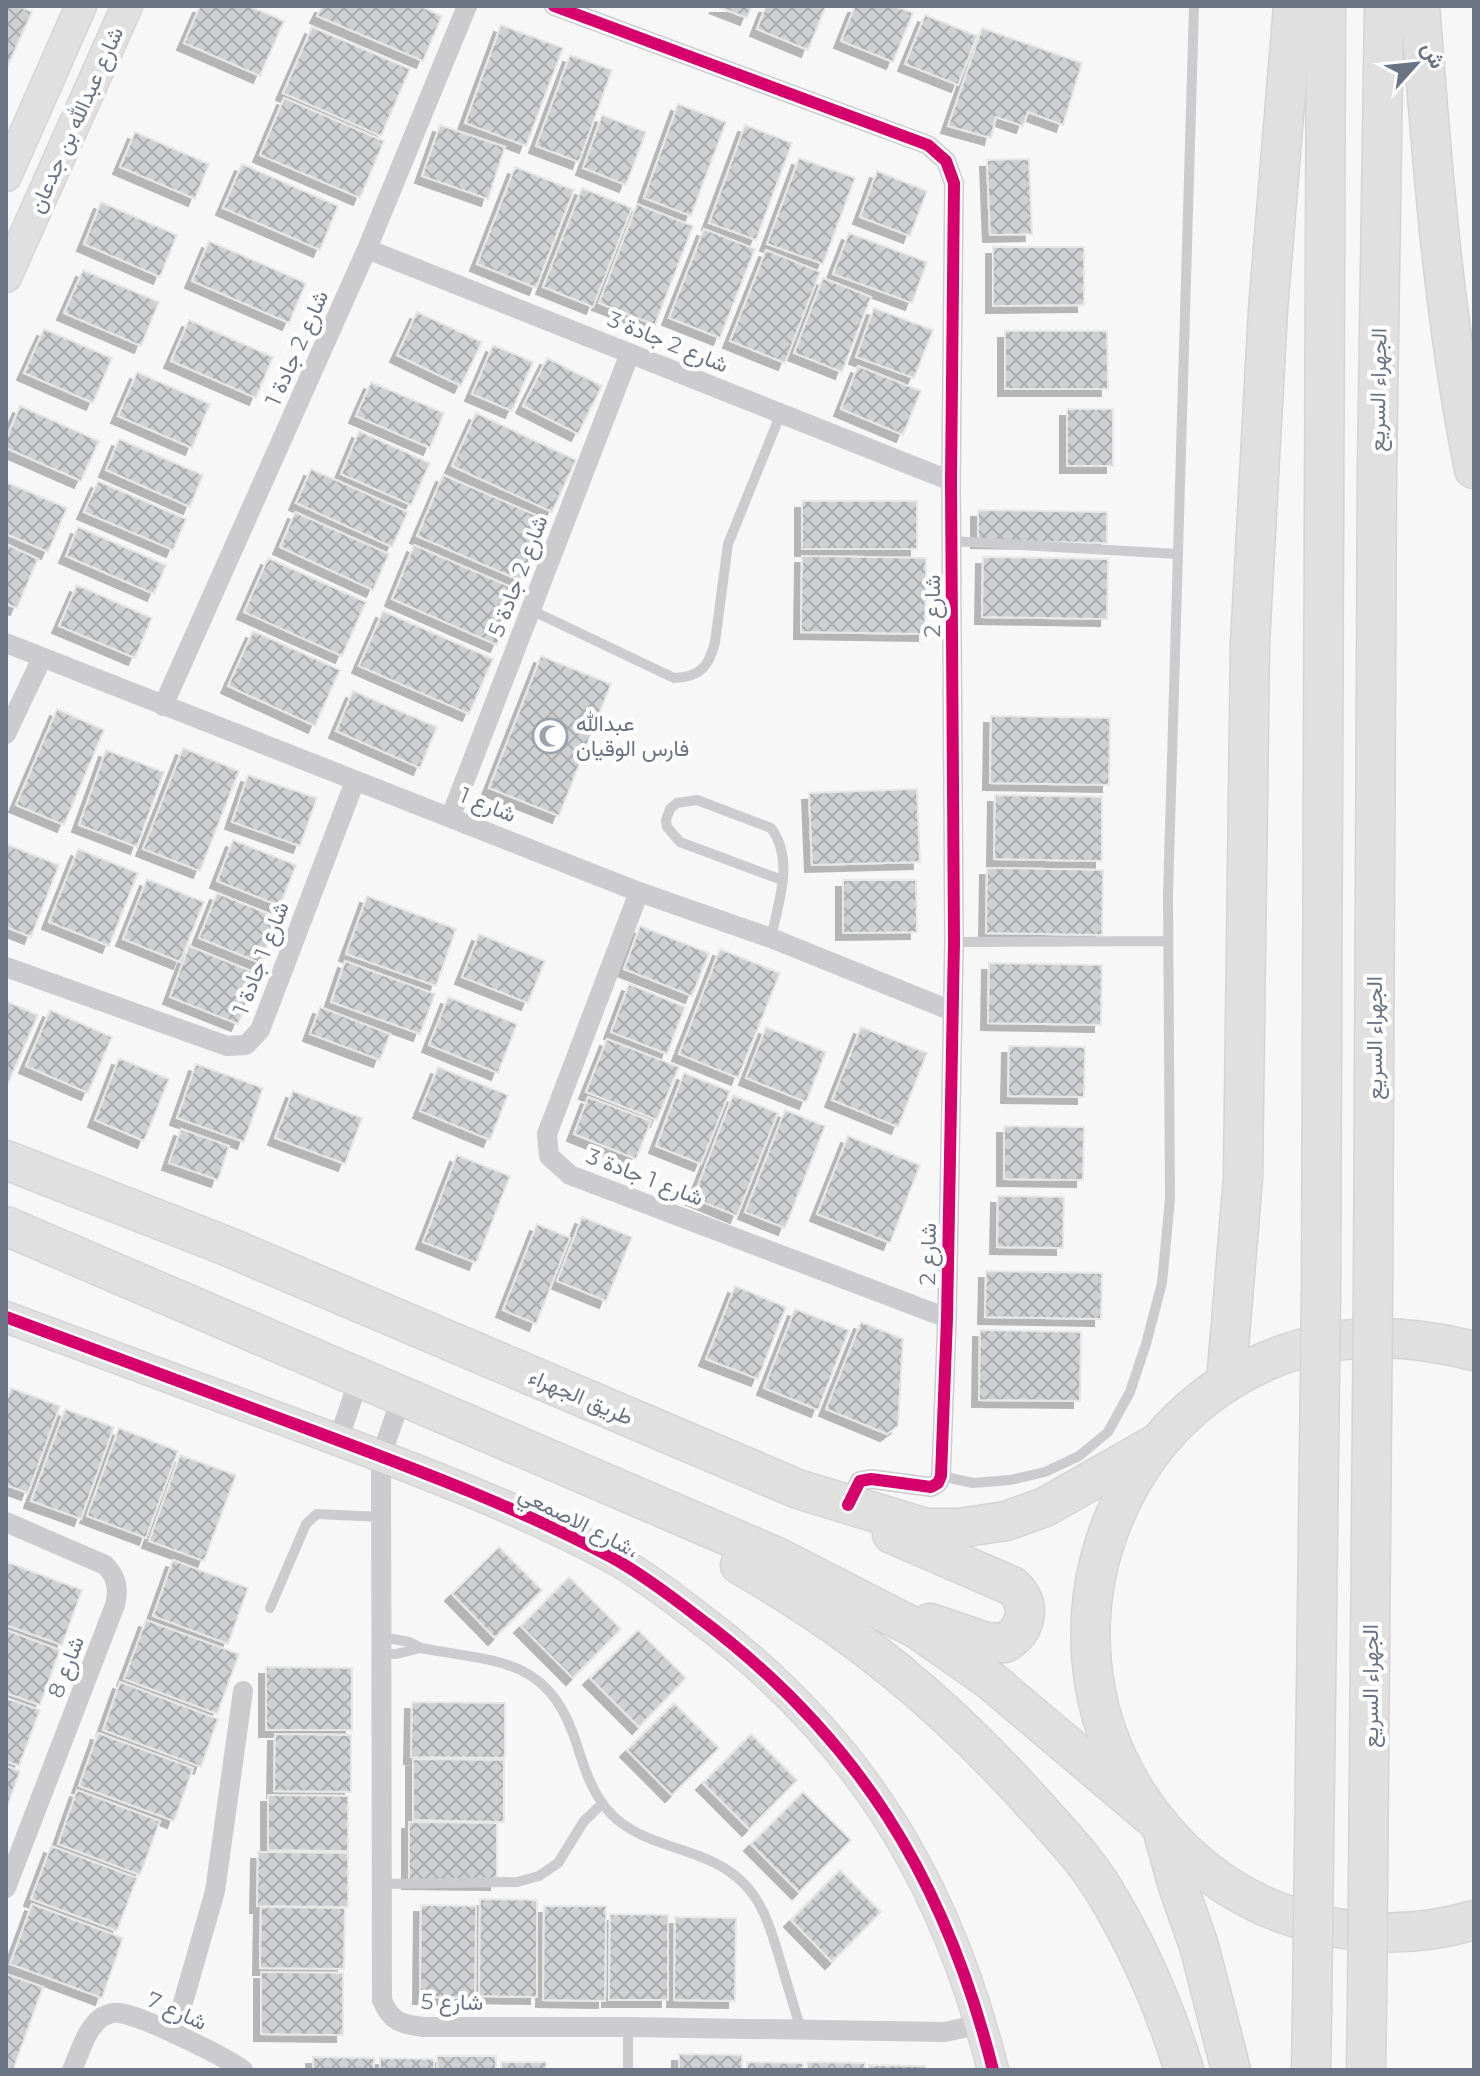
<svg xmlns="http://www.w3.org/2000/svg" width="1480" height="2076" viewBox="0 0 1480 2076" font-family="Montserrat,Vazirmatn,sans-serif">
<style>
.building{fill:url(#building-cross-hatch);stroke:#e7e7e6;stroke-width:2;filter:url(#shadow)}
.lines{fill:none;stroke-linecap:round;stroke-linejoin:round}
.secondary-casing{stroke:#d4d5d6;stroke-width:33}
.highway-casing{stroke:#d4d4d5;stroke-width:41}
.lane{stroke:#ccccce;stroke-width:10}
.street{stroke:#ccccce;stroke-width:20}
.secondary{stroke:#e0e0e1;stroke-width:30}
.highway{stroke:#e0e0e1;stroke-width:38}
.highway-bridge-casing{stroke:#d4d4d5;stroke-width:41;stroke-linecap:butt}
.highway-bridge{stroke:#e0e0e1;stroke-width:38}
.cycleway-casing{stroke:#fff;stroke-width:17}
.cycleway{stroke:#d6006c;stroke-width:12}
.labels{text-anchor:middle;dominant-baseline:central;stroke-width:8;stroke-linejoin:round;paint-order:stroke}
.street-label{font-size:22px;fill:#6a7485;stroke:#fff}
.poi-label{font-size:22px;fill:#6a7485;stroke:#fff;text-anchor:start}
</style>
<defs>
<pattern id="building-cross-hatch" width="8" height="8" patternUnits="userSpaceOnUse" patternTransform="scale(2)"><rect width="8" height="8" fill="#cfd0d2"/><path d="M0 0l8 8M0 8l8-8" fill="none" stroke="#acadb0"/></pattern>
<filter id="shadow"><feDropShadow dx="-7" dy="7" stdDeviation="0" flood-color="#0004"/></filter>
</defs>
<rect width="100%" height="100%" fill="#f7f7f7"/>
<!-- building -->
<path class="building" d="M6,6H19L32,12L6,70Z
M200,6H249L284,21L260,76L184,43Z
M322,6H420L442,16L423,61L317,16Z
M716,6H752L747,18Z
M766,6H826L808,50L757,29Z
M855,6H895L913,13L893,62L841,41Z
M925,15L977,36L958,85L905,64Z
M501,25L563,48L526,146L465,123Z
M312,27L410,69L381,136L283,93Z
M982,28L1082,63L1063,125L1028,112L1023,126L996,117L991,138L948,126Z
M570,55L612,70L579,162L536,146Z
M284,98L384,141L360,198L260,155Z
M678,104L726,122L691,216L644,198Z
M602,115L646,132L626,185L583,168Z
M440,125L505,147L488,199L422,176Z
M745,125L792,143L756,240L709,223Z
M135,132L209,164L195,199L120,167Z
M799,158L855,178L823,264L767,244Z
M1029,159L1032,234L990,235L987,160Z
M242,164L338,206L320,250L223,208Z
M515,167L574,190L536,288L477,264Z
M877,171L927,191L910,236L860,217Z
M582,188L632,208L593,307L543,287Z
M101,202L177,235L160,277L84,244Z
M637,204L693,226L655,325L599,303Z
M704,229L755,249L720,338L669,318Z
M849,233L927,262L912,303L833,274Z
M209,241L306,283L289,323L192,281Z
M993,247H1084V305L993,306Z
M766,250L820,272L785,363L730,341Z
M83,270L159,302L141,346L64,313Z
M823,278L871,297L842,372L794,353Z
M874,308L933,330L914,378L856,357Z
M417,312L482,342L461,386L397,355Z
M189,320L273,357L256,398L171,361Z
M44,329L112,358L93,403L24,373Z
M1005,331H1107L1108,389H1005Z
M493,345L533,362L512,411L472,394Z
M547,358L602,386L578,434L523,406Z
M858,366L921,391L903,435L841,409Z
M137,372L210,404L192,448L118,416Z
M371,382L444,413L430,448L356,416Z
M20,406L99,441L81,481L6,448V439Z
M1067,409H1113V466H1067Z
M476,413L576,460L552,512L452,466Z
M359,431L430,463L411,505L341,474Z
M119,439L203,475L190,507L106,470Z
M311,469L408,512L392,547L296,503Z
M443,475L547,520L521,581L417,536Z
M98,481L186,519L173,550L84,512Z
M6,482L67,508L48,552L6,534Z
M802,501H917V549H802Z
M978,510L1107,512V543L978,541Z
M295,512L389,554L373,590L280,547Z
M78,527L166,565L154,594L66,556Z
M6,544L38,559L17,608L6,604Z
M414,545L520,591L497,645L392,599Z
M802,556L926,558L925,634L801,632Z
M983,557L1108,559L1107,619L982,617Z
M268,558L366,602L342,656L244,612Z
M77,585L152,618L135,658L59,626Z
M383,611L493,659L469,714L359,666Z
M253,631L340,670L315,726L228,686Z
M541,656L611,684L559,816L489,788Z
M353,691L437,727L420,768L336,731Z
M57,709L104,730L64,825L16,805Z
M991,716L1110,718L1109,785L990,783Z
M183,748L239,771L200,871L143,849Z
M106,750L164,772L137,847L79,825Z
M248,775L317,798L300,846L232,822Z
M917,789L920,862L812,865L809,793Z
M995,795L1102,797V861L994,859Z
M233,840L296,865L280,906L217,881Z
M6,844L59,865L31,937L6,927Z
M78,849L138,873L109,946L49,922Z
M987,868L1103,870L1102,935L986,933Z
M147,879L204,902L180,962L123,939Z
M843,880H916L917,932L843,933Z
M217,893L278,918L260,963L199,938Z
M367,896L456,929L436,986L346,954Z
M640,926L709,953L692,996L624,969Z
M479,934L545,961L528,1003L462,977Z
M189,946L258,974L238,1024L170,997Z
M720,949L780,973L738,1078L679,1054Z
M345,961L435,994L420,1034L331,1002Z
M989,963L1102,965L1101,1025L988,1023Z
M629,984L685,1007L667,1054L611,1032Z
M448,997L517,1024L498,1073L429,1045Z
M6,1001L38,1015L6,1088Z
M320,1007L390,1034L380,1060L310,1034Z
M50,1010L112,1037L88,1093L26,1066Z
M766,1027L826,1052L806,1102L746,1078Z
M861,1027L927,1053L898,1127L832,1100Z
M607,1039L679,1067L657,1120L586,1092Z
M1009,1046L1085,1047L1084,1097L1008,1096Z
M119,1058L169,1079L144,1141L95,1120Z
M196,1064L263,1088L244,1142L177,1118Z
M438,1067L508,1095L490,1140L420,1111Z
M684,1073L730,1091L701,1164L656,1146Z
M293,1091L362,1118L345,1164L275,1138Z
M733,1095L778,1113L737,1216L693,1198Z
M588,1097L651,1121L636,1159L574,1134Z
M785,1110L825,1126L785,1228L745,1212Z
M1004,1126L1084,1127L1083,1180L1004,1179Z
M181,1129L229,1146L218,1180L169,1163Z
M848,1136L920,1165L890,1243L817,1214Z
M457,1155L510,1176L476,1263L423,1242Z
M998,1196L1064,1197L1063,1248L997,1247Z
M582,1217L632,1237L606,1301L557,1281Z
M537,1224L570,1238L536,1324L503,1310Z
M986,1271L1102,1273L1101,1319L985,1317Z
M735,1286L786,1307L758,1379L706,1359Z
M795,1309L849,1330L818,1410L764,1388Z
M861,1322L903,1339L898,1426L887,1434L826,1409Z
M980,1330L1081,1332L1080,1401L979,1400Z
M11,1388L60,1406L28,1493L6,1485V1402Z
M65,1409L114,1427L81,1519L31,1501Z
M119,1428L178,1451L146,1538L87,1516Z
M180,1455L236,1475L204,1561L149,1541Z
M499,1547L542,1590L495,1638L452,1594Z
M173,1560L248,1588L228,1644L153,1616Z
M7,1562L82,1590L62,1645L6,1625Z
M569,1577L621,1629L573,1678L521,1626Z
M146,1620L239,1654L217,1714L124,1679Z
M6,1630L60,1650L40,1705L6,1693Z
M638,1630L686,1678L639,1727L590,1678Z
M266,1667L352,1668V1730H266Z
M120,1682L218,1719L201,1767L103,1730Z
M6,1698L40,1710L19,1766L6,1761Z
M412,1702L505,1703V1758L411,1757Z
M674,1703L719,1748L672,1795L627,1750Z
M98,1733L193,1768L174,1821L79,1786Z
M275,1734L351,1735V1792L274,1791Z
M751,1734L797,1780L749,1829L703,1783Z
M413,1759L504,1760V1822L413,1820Z
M6,1766L20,1771L6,1810Z
M77,1790L160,1821L140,1875L58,1844Z
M803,1792L851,1840L799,1892L751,1844Z
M268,1795L348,1796V1851L268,1850Z
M409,1822L497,1823V1883L409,1882Z
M51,1846L137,1878L117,1931L31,1899Z
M258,1852L348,1853V1907L257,1906Z
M840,1870L881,1912L832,1962L791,1920Z
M480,1899L537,1900V1997L479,1996Z
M32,1904L123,1938L102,1998L10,1964Z
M421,1905L476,1906L475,1998L420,1997Z
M544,1906H606L605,2001L543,2000Z
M261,1907L345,1908L344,1969L260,1968Z
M610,1914L668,1915V2000H609Z
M675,1917L736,1918L735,2001L674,2000Z
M261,1972L343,1973V2035L261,2034Z
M6,1974L43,1987L13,2070L6,2068Z
M679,2054L742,2055V2070H679Z
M437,2056H496V2070H437Z
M313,2057L374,2058V2070H313Z
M380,2058L434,2059V2070H380Z
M501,2062H546V2070H501Z
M747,2062L803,2063V2070H747Z
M807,2062L865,2063V2070H807Z
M869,2065L925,2066V2070H869Z"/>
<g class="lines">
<!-- secondary casing -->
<g class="secondary-casing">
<path id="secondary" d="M6,176L81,6
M6,277L127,6
M6,1317C113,1357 220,1396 327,1436C423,1472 521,1509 611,1557C642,1574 671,1596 698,1617C857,1736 945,1878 993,2070"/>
</g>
<!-- highway casing -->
<g class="highway-casing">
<path id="highway" d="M1420,6C1432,161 1443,316 1474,469
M6,1160L224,1245L798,1489L926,1528H959L1006,1521L1045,1507L1159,1442
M6,1226L777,1557L917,1629L990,1680L1151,1816
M1373,1292L1377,467L1384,6
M1321,1294L1326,6
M1474,1351C1424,1339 1376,1333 1325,1343C1121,1383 1027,1623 1137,1794C1168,1842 1210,1881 1262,1905C1329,1935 1403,1941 1474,1920
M1226,1383L1243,1178L1250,643L1268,310L1293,6
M892,1534L1012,1586C1033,1604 1027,1629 1005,1643L986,1642L930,1623
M740,1565C856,1631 944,1704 1032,1802C1057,1830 1086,1860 1105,1892C1139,1948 1165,2008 1184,2070
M1163,1832L1177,1883L1199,1946L1231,2070
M1311,2070L1312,2012
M1366,2070L1367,2004"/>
</g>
<!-- lane -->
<path class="lane" d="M952,541L1178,554
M531,610L674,678C701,677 709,666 715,642L728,544L781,413
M771,938C778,903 795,860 771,828L697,800L677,803L670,809L666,820L667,827L680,842L782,880
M954,942L1168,941
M941,1476L973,1483L1010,1480L1045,1472L1079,1456L1108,1432L1130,1392L1146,1344L1162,1283L1170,1199L1168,895L1194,6
M270,1608L306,1524L317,1514L382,1517
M383,1637L409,1642L421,1648C501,1663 549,1657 577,1745C585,1771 593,1795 612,1815C635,1838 670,1845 699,1856C753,1876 765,1908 780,1960C787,1983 794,2006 801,2030
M383,1654H396L421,1648
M383,1884L517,1882L539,1876L558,1863L584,1821L602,1804
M628,2070V2027"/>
<!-- street -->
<path class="street" d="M554,6L928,145L946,161L954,183L951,481L954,942L947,1318L941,1476L938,1483L931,1487L871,1479L860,1481L848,1505
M367,249L951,481
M6,643L639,892L771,938L952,1011
M163,706L367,249L467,6
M6,734L42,658
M451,816L630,353
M639,892L547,1134L549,1156L570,1175L947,1318
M6,967L227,1046L246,1045L260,1030L355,781
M402,1396L381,1456L382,2000C391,2022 401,2024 423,2027H628L945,2032L981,2024
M338,1441L359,1379
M6,1522L105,1565C117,1577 119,1589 115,1605L6,1888
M174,2034L215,1891L243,1691
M72,2070C80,2053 86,2028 102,2017C108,2014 114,2012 120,2013C142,2016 224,2056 243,2070"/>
<!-- secondary -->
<use href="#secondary" class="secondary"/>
<!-- highway -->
<use href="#highway" class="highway"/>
<!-- highway-bridge casing -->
<g class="highway-bridge-casing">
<path id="highway-bridge" d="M1367,2004L1373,1292
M1312,2012L1321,1294"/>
</g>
<!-- highway-bridge -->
<use href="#highway-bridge" class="highway-bridge"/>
<!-- cycleway casing -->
<g class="cycleway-casing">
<path id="cycleway" d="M554,6L928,145L946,161L954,183L951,481L954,942L947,1318L941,1476L938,1483L931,1487L871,1479L860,1481L848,1505
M6,1317C113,1357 220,1396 327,1436C423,1472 521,1509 611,1557C642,1574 671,1596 698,1617C857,1736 945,1878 993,2070"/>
</g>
<!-- cycleway -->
<use href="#cycleway" class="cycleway"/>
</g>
<!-- icons -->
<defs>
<g id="mosque-ring" transform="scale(1.8)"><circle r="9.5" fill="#fff" stroke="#9ba2ad" stroke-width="1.5"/><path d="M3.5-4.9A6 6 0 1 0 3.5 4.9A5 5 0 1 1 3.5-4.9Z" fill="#9ba2ad"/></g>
</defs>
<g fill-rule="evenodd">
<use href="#mosque-ring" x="550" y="736"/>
</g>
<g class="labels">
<!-- street labels -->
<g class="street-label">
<text transform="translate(76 120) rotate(-66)">شارع عبدالله بن جدعان</text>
<text transform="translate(668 342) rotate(22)">شارع 2 جادة 3</text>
<text transform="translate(297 348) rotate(-66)">شارع 2 جادة 1</text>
<text transform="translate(1378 390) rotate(-89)">الجهراء السريع</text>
<text transform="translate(518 576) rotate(-69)">شارع 2 جادة 5</text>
<text transform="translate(932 606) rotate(-90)">شارع 2</text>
<text transform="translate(488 805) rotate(22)">شارع 1</text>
<text transform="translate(261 958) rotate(-69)">شارع 1 جادة 1</text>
<text transform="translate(1374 1038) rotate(-90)">الجهراء السريع</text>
<text transform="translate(645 1177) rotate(21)">شارع 1 جادة 3</text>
<text transform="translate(928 1254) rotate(-89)">شارع 2</text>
<text transform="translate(581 1397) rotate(23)">طريق الجهراء</text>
<text transform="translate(579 1522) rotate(27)">شارع الاصمعي،</text>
<text transform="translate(66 1667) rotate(-69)">شارع 8</text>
<text transform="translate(1370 1686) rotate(-90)">الجهراء السريع</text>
<text transform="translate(452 2002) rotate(1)">شارع 5</text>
<text transform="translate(177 2011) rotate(24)">شارع 7</text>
</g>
<!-- poi labels -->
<g class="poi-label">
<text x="576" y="723">عبدالله<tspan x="576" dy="25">فارس الوقيان</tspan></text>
</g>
</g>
<!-- border -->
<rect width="1480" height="2076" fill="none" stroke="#6a7485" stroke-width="16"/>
<!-- north arrow -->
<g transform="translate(1416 64) rotate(63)" stroke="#ffffff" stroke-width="6" paint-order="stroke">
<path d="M0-6L14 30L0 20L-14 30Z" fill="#6a7485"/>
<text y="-12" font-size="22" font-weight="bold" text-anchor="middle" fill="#6a7485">ش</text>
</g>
</svg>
